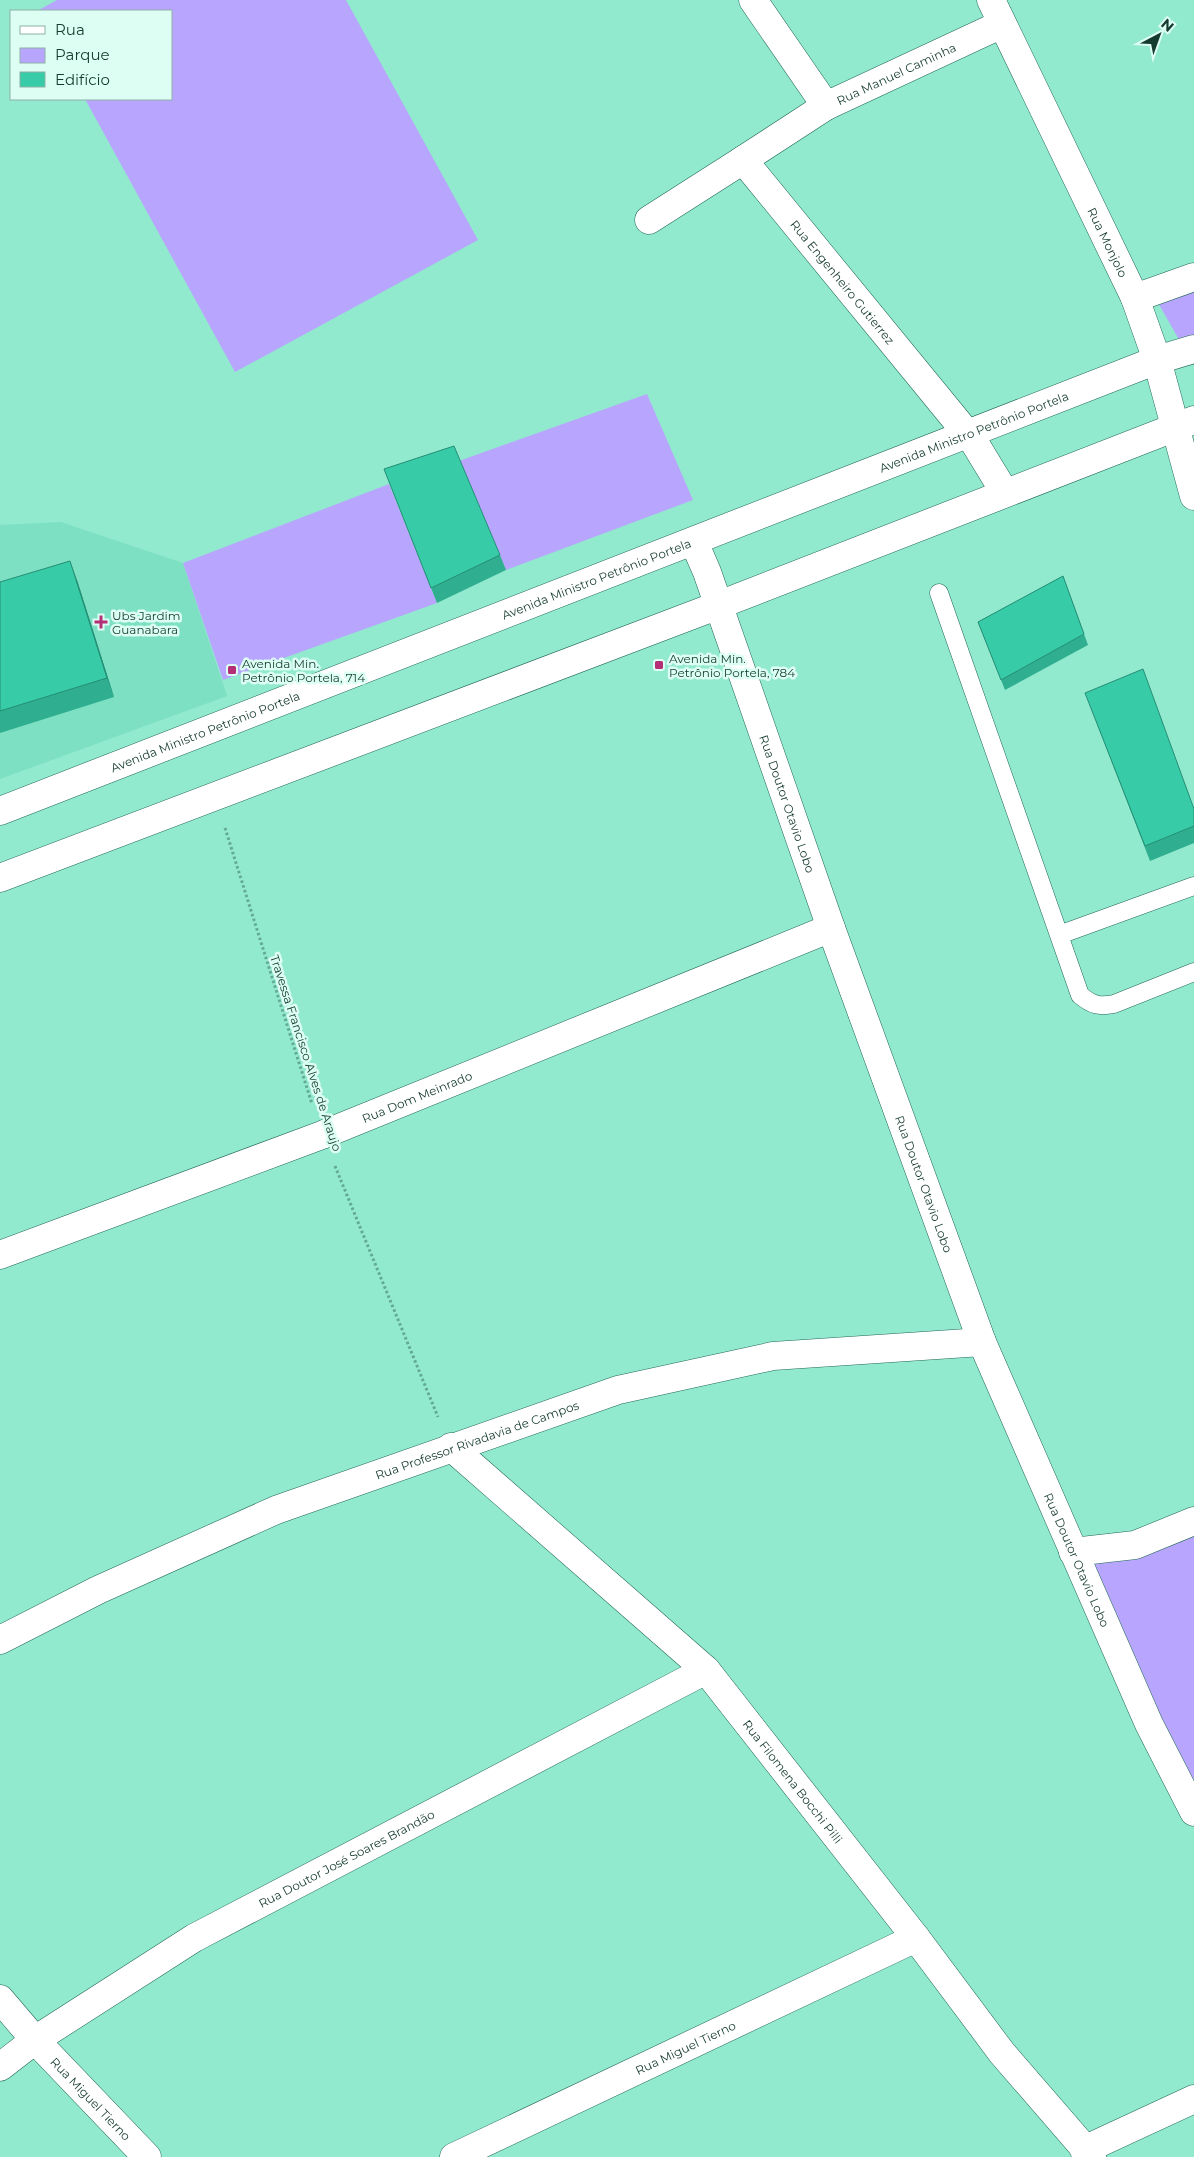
<svg xmlns="http://www.w3.org/2000/svg" width="1194" height="2157" viewBox="0 0 1194 2157" font-family="Montserrat,sans-serif">
<style>
.built{fill:#7de0c2}
.green{fill:#b8a6fe}
.lines{fill:none;stroke-linecap:round;stroke-linejoin:round}
.service-casing{stroke:#226856;stroke-width:19}
.pedestrian-casing{stroke:#226856;stroke-width:29}
.minor-casing{stroke:#226856;stroke-width:29}
.secondary-casing{stroke:#226856;stroke-width:29}
.path{stroke:#63a994;stroke-width:3;stroke-dasharray:2.5 2.5;stroke-linecap:butt}
.service{stroke:#fff;stroke-width:18}
.pedestrian{stroke:#fff;stroke-width:28}
.minor{stroke:#fff;stroke-width:28}
.secondary{stroke:#fff;stroke-width:28}
.wall{fill:#2faf90}
.shaded-wall{fill:#268e75}
.building{fill:#37cba7;stroke:#268e75}
.poi-dot{fill:#b42f76;stroke:#ddfef3;stroke-width:2}
.labels{text-anchor:middle;dominant-baseline:central;stroke-width:5;stroke-linejoin:round;paint-order:stroke}
.street-label{font-size:12px;fill:#153b30;stroke:#ddfef3}
.poi-label{font-size:12px;fill:#153b30;stroke:#ddfef3;text-anchor:start}
</style>
<rect width="100%" height="100%" fill="#91e9ce"/>
<!-- built -->
<path class="built" d="M61,522L183,563L227,696L0,779V525Z"/>
<!-- green -->
<path class="green" d="M57,0H346L478,240L235,372L85,99H171V11H37Z
M1194,276V349L1186,352L1152,292Z
M647,394L693,500L506,570L459,461Z
M389,484L437,603L223,680L183,563Z
M1194,1521V1808L1073,1552Z"/>
<g class="lines">
<!-- service casing -->
<g class="service-casing">
<path id="service" d="M939,593L1080,995C1092,1005 1099,1007 1114,1004L1194,972
M1059,935L1194,886"/>
</g>
<!-- pedestrian casing -->
<g class="pedestrian-casing">
<path id="pedestrian" d="M743,160L826,106
M0,1999L35,2040"/>
</g>
<!-- minor casing -->
<g class="minor-casing">
<g id="minor">
<path id="s1" d="M753,0L826,106L1002,24"/>
<path id="s2" d="M991,0L1135,298L1157,360L1194,496"/>
<path id="s3" d="M649,220L743,160L974,442L1005,493"/>
<path d="M1135,298L1194,277"/>
<path id="s4" d="M694,542L707,572L831,928L982,1342L1149,1724L1194,1812"/>
<path id="s5" d="M0,1255L322,1135L831,928"/>
<path id="s6" d="M451,1447L706,1670L916,1938L1002,2053L1092,2157"/>
<path d="M1073,1552L1135,1545L1194,1521"/>
<path id="s7" d="M0,1640L98,1590L276,1510L618,1390L773,1356L982,1342"/>
<path id="s8" d="M35,2040L147,2157"/>
<path id="s9" d="M0,2067L35,2040L194,1938L706,1670"/>
<path d="M1084,2150L1194,2099"/>
<path id="s10" d="M454,2157L916,1938"/>
</g>
</g>
<!-- secondary casing -->
<g class="secondary-casing">
<g id="secondary">
<path id="s11" d="M0,811L1157,360L1194,349"/>
<path d="M0,878L719,605L1194,420"/>
</g>
</g>
<!-- path -->
<path class="path" d="M225,828L312,1104
M335,1166L438,1417"/>
<!-- service -->
<use href="#service" class="service"/>
<!-- pedestrian -->
<use href="#pedestrian" class="pedestrian"/>
<!-- minor -->
<use href="#minor" class="minor"/>
<!-- secondary -->
<use href="#secondary" class="secondary"/>
</g>
<!-- wall -->
<path class="wall" d="M384,469L500,555L506,570L437,603Z
M1063,576L1088,645L1005,690L978,622Z
M77,580L114,697L0,733V582Z
M1091,708L1194,809V843L1150,861Z"/>
<!-- shaded-wall -->
<path class="shaded-wall" d="M70,561L77,580L114,697L107,678Z"/>
<!-- building -->
<path class="building" d="M454,446L500,555L431,588L384,469Z
M70,561L107,678L0,711V582Z
M1063,576L1084,634L1001,680L978,622Z
M1143,669L1194,809V826L1145,846L1085,693Z"/>
<!-- markers -->
<g class="poi-dot">
<path d="M98.5 614.5h5v5h5v5h-5v5h-5v-5h-5v-5h5z"/>
<rect x="654" y="660" width="10" height="10" rx="2.5"/>
<rect x="227" y="665" width="10" height="10" rx="2.5"/>
</g>
<g class="labels">
<!-- street labels -->
<g class="street-label">
<text stroke="none"><textPath href="#s1" startOffset="206">Rua Manuel Caminha</textPath></text>
<text stroke="none"><textPath href="#s2" startOffset="269">Rua Monjolo</textPath></text>
<text stroke="none"><textPath href="#s3" startOffset="269">Rua Engenheiro Gutierrez</textPath></text>
<text stroke="none"><textPath href="#s11" startOffset="1045">Avenida Ministro Petrônio Portela</textPath></text>
<text stroke="none"><textPath href="#s11" startOffset="640">Avenida Ministro Petrônio Portela</textPath></text>
<text stroke="none"><textPath href="#s11" startOffset="220">Avenida Ministro Petrônio Portela</textPath></text>
<text stroke="none"><textPath href="#s4" startOffset="278">Rua Doutor Otavio Lobo</textPath></text>
<text transform="translate(306 1053) rotate(72)">Travessa Francisco Alves de Araujo</text>
<text stroke="none"><textPath href="#s5" startOffset="446">Rua Dom Meinrado</textPath></text>
<text stroke="none"><textPath href="#s4" startOffset="682">Rua Doutor Otavio Lobo</textPath></text>
<text stroke="none"><textPath href="#s7" startOffset="518">Rua Professor Rivadavia de Campos</textPath></text>
<text stroke="none"><textPath href="#s4" startOffset="1088">Rua Doutor Otavio Lobo</textPath></text>
<text stroke="none"><textPath href="#s6" startOffset="480">Rua Filomena Bocchi Pilli</textPath></text>
<text stroke="none"><textPath href="#s9" startOffset="405">Rua Doutor José Soares Brandão</textPath></text>
<text stroke="none"><textPath href="#s10" startOffset="256">Rua Miguel Tierno</textPath></text>
<text stroke="none"><textPath href="#s8" startOffset="81">Rua Miguel Tierno</textPath></text>
</g>
<!-- poi labels -->
<g class="poi-label">
<text x="112" y="615">Ubs Jardim<tspan x="112" dy="14">Guanabara</tspan></text>
<text x="669" y="658">Avenida Min.<tspan x="669" dy="14">Petrônio Portela, 784</tspan></text>
<text x="242" y="663">Avenida Min.<tspan x="242" dy="14">Petrônio Portela, 714</tspan></text>
</g>
</g>
<!-- legend -->
<rect x="10" y="10" width="162" height="90" fill="#ddfef3" stroke="#8db0a5"/>
<rect x="20" y="26" width="25" height="8" fill="#ffffff" stroke="#8db0a5"/>
<text x="55" y="35" font-size="15" fill="#153b30">Rua</text>
<rect x="20" y="48" width="25" height="15" fill="#b8a6fe" stroke="#8db0a5"/>
<text x="55" y="60" font-size="15" fill="#153b30">Parque</text>
<rect x="20" y="72" width="25" height="15" fill="#37cba7" stroke="#8db0a5"/>
<text x="55" y="85" font-size="15" fill="#153b30">Edifício</text>
<!-- north arrow -->
<g transform="translate(1159 35) rotate(41)" stroke="#ddfef3" stroke-width="4" paint-order="stroke">
<path d="M0-4L9 19L0 12L-9 19Z" fill="#153b30"/>
<text y="-8" font-size="14" font-weight="bold" text-anchor="middle" fill="#153b30">N</text>
</g>
</svg>
